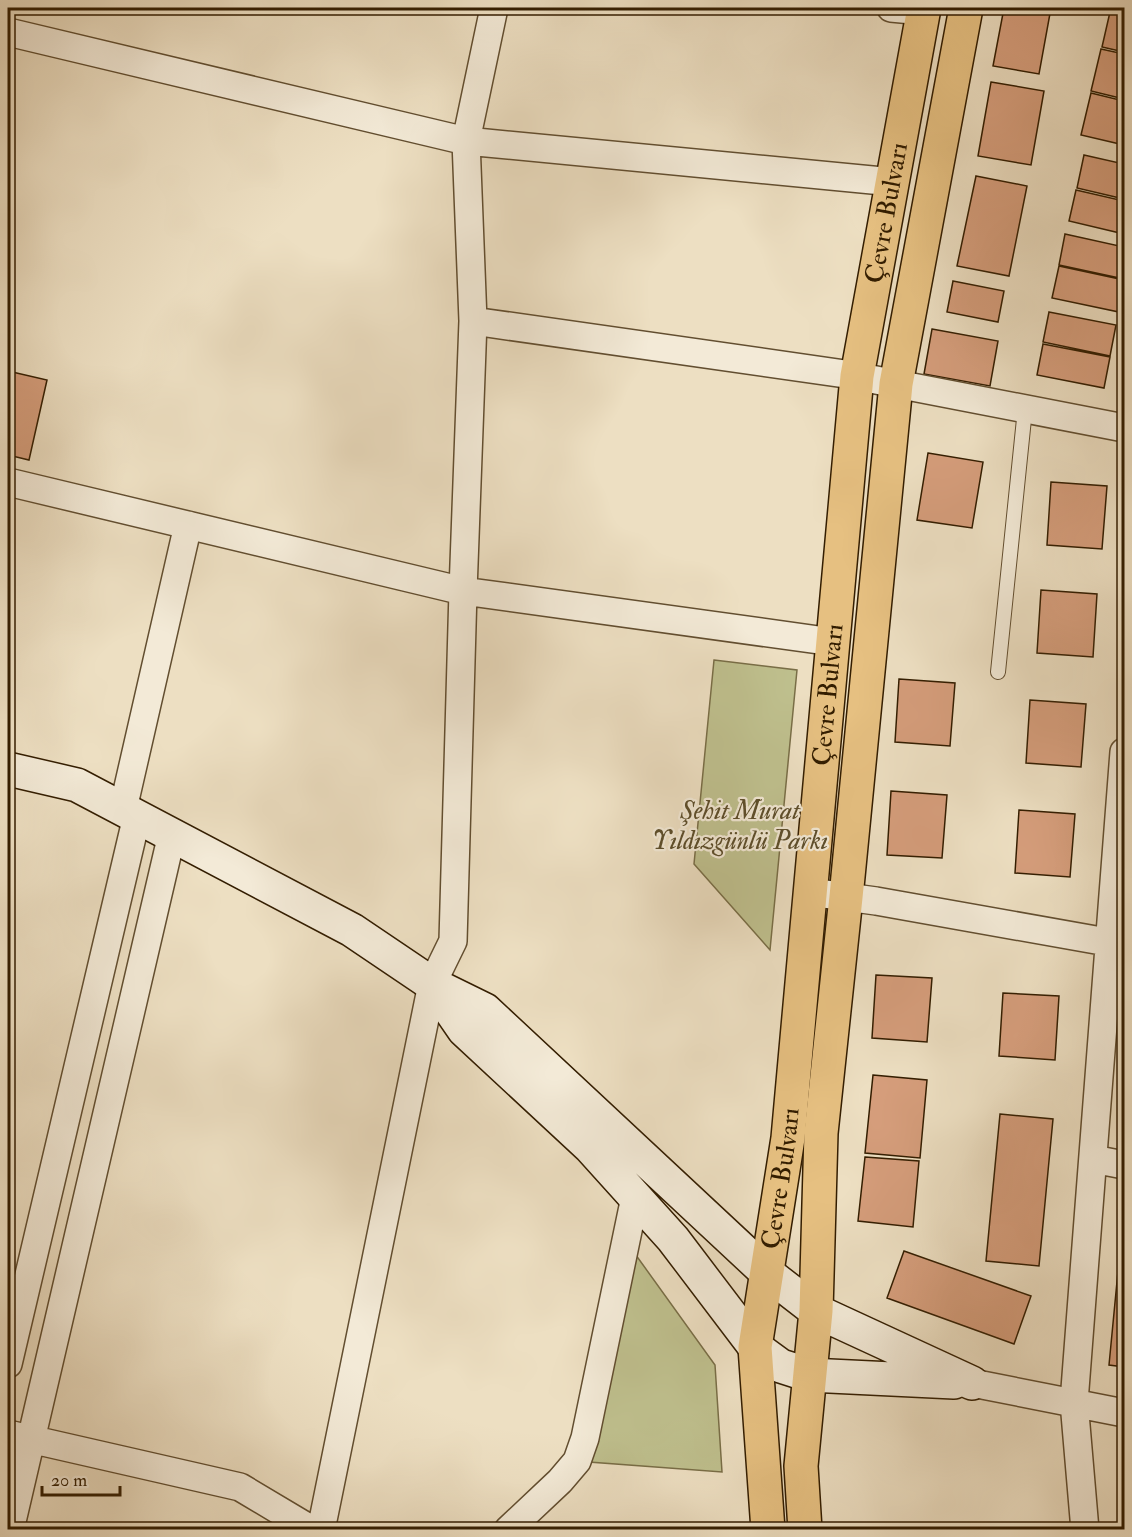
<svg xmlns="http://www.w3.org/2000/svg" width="1132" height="1537" viewBox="0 0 1132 1537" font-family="'IM FELL Double Pica',serif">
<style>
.green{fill:#bfc08e;stroke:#796e47;stroke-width:1.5}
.building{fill:#d59d7b;stroke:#331d00;stroke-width:1.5}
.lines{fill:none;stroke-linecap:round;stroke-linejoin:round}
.lane-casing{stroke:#624e30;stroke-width:16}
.street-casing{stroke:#624e30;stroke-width:30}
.secondary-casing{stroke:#331d00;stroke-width:36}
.primary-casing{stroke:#331d00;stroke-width:36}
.lane{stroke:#f3ead7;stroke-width:14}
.street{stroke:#f3ead7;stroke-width:27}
.secondary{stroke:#f3ead7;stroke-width:33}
.primary{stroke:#e6c081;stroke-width:33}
.labels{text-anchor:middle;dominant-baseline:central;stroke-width:4.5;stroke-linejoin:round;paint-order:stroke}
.street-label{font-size:26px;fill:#331d00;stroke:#f3ead7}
.park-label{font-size:26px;font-style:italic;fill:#5d4e2b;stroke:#f3ead7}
</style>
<rect width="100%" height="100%" fill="#eddfc2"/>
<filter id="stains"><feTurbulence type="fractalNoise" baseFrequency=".00333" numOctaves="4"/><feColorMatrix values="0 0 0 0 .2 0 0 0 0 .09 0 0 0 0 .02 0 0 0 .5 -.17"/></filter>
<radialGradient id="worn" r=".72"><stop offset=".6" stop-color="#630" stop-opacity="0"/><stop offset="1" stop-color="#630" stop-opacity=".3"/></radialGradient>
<!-- green -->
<path class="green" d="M714,660L797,670L770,950L694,864Z
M633,1251L715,1365L722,1472L589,1462Z"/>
<!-- building -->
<path class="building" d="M1004,8H1051L1039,74L993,66Z
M1110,12L1124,15V52L1102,47Z
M1101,49L1124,54V99L1091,91Z
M991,82L1044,91L1031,165L978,156Z
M1091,93L1124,101V145L1081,135Z
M1084,155L1124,164V199L1077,188Z
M976,176L1027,186L1009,276L957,266Z
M1076,190L1124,201V234L1069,221Z
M1065,234L1124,247V279L1059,265Z
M1059,266L1124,280L1119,312L1052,298Z
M953,281L1004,291L998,322L947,312Z
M1049,312L1116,325L1110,356L1043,342Z
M932,329L998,341L990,386L924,374Z
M1043,344L1110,357L1104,388L1037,375Z
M8,371L47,380L29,460L8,455Z
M928,453L983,462L972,528L917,520Z
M1051,482L1107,486L1102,549L1047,545Z
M1041,590L1097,594L1093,657L1037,653Z
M899,679L955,683L950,746L895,742Z
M1030,700L1086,704L1081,767L1026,763Z
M891,791L947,795L942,858L887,855Z
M1019,810L1075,814L1070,877L1015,873Z
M876,975L932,978L927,1042L872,1038Z
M1003,993L1059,996L1055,1060L999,1056Z
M873,1075L927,1080L920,1158L865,1153Z
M1000,1114L1053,1119L1039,1266L986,1261Z
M865,1157L919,1161L913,1227L858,1221Z
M1123,1219L1124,1220V1367L1109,1365Z
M904,1251L1031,1296L1014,1344L887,1298Z"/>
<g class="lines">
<!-- lane casing -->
<g class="lane-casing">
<path id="lane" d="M998,672L1025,409"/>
</g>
<!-- street casing -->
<g class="street-casing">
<path id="street" d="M891,8L923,11
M8,32L466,141L893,182
M473,321L845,374L1124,428
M8,482L463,591L833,642
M123,809L188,525
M810,892L876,901L1124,945
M1093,1159L1124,1165
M8,1364L137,816
M972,1383L1124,1413
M8,1434L240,1487L312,1530
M10,1530L172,834
M321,1530L432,984L453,941L463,591L473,321L466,141L494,8
M508,1530L560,1481L577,1461L585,1438L635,1197
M1085,1530L1074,1402L1124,752"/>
</g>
<!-- secondary casing -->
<g class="secondary-casing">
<path id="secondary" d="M8,769L77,785L352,930L432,984L485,1010L767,1273L816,1311L972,1383
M433,985L464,1030L590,1147L673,1239L755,1347L781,1366L809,1375L954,1382"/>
</g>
<!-- primary casing -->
<g class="primary-casing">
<g id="primary">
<path id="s1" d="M768,1530L755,1347L788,1138L857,376L924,8"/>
<path d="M805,1530L801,1466L816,1311L821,1133L846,897L896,384L966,8"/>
</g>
</g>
<!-- lane -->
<use href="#lane" class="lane"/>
<!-- street -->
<use href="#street" class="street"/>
<!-- secondary -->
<use href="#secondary" class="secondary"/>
<!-- primary -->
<use href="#primary" class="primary"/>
</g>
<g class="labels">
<!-- street labels -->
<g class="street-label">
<text stroke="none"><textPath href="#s1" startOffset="1326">Çevre Bulvarı</textPath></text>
<text stroke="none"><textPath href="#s1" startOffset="840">Çevre Bulvarı</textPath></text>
<text stroke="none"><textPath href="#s1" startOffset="354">Çevre Bulvarı</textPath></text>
</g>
<!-- park labels -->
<g class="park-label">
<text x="740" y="811">Şehit Murat<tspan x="740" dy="30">Yıldızgünlü Parkı</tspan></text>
</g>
</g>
<!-- margin -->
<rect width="1132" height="1537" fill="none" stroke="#eddfc2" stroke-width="30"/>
<rect x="9" y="9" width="1114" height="1519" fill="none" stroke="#331d00" stroke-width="3"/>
<rect x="15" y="15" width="1102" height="1507" fill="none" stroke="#331d00" stroke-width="1.5"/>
<!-- scale -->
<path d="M42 1486v9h78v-9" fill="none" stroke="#331d00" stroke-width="3"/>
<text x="51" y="1486" font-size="18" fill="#331d00" stroke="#f3ead7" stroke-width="4.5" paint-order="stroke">20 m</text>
<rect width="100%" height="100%" filter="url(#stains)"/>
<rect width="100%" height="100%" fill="url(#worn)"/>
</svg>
